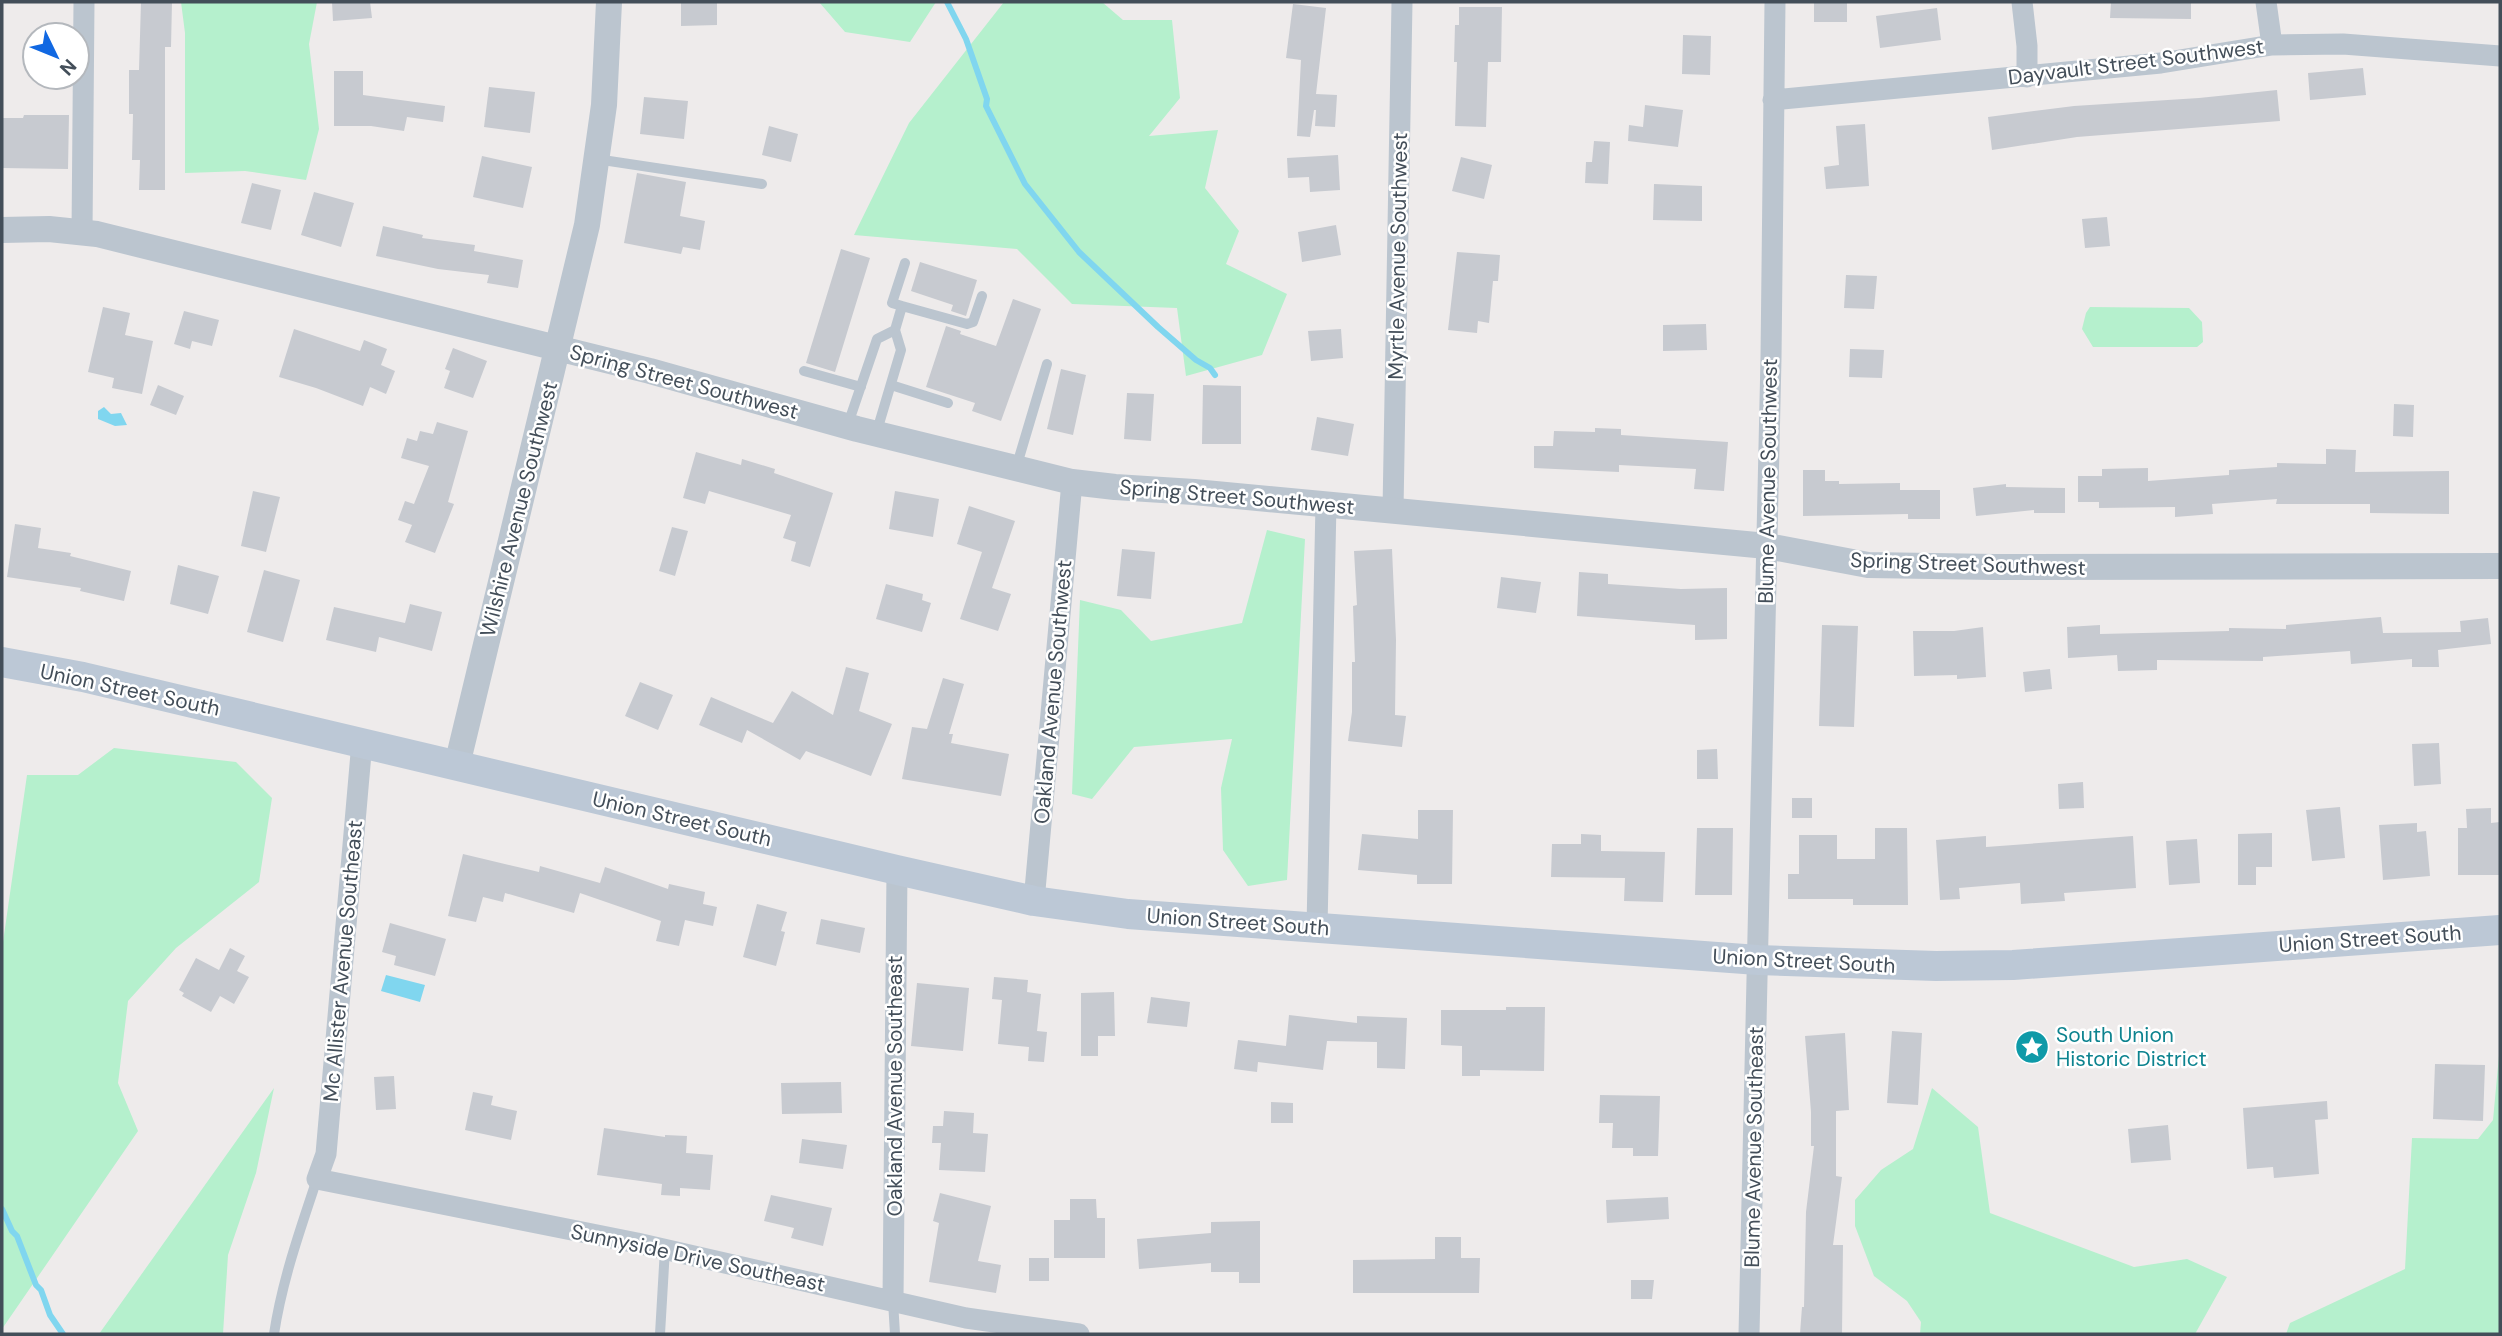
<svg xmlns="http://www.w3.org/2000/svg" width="2502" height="1336" viewBox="0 0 2502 1336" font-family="'DM Sans',sans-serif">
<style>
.green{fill:#b5f0cd}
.water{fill:#80d6ef}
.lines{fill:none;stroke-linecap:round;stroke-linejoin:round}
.stream{stroke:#80d6ef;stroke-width:6}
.building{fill:#c7cad0}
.service{stroke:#bbc5cf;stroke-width:10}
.minor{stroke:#bbc5cf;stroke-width:21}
.tertiary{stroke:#bbc5cf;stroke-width:26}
.secondary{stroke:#bcc8d6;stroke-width:30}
.labels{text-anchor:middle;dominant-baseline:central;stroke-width:5;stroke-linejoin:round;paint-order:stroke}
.street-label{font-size:21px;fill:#434e59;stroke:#fff}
.culture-label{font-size:21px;fill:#0d838f;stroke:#fff;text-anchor:start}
</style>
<rect width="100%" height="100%" fill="#eeebeb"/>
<!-- green -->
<path class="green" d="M181,2H317L309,44L319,129L306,180L245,171L185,173V33Z
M819,2H936L910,42L845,32Z
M1004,2H1102L1123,20H1172L1180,98L1149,136L1218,130L1205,188L1239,231L1226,264L1287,294L1262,355L1186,376L1177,308L1072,304L1017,249L854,235L909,123Z
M2090,307L2189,308L2202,322L2203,342L2197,347H2093L2082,329L2086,313Z
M1267,530L1305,539L1287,880L1248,886L1223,850L1221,788L1232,739L1134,747L1092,799L1072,794L1080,600L1121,610L1151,641L1242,623Z
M114,748L236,762L272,798L259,882L176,948L128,1001L118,1083L138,1131L2,1329V949L27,775H78Z
M2500,1045V1334H2286L2290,1323L2405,1269L2412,1138L2478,1139L2493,1120Z
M274,1088L256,1173L228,1255L223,1334H99Z
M1932,1088L1978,1127L1990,1213L2134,1267L2187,1259L2227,1277L2195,1334H1920L1921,1322L1907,1301L1874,1276L1855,1226V1200L1881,1170L1913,1149Z"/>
<!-- water -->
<path class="water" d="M104,407L111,414L121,413L127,425L115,426L98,419V411Z
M386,975L425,985L420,1002L381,991Z"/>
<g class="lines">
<!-- stream -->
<path class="stream" d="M947,2L966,39L987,99L986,106L1025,184L1079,252L1158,327L1196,360L1210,368L1215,375
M2,1209L12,1231L17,1236L36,1285L41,1290L50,1315L63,1334"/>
</g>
<!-- building -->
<path class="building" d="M141,2H172L171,47H165V190H139L140,160H132L133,114H129V70H139Z
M332,2H370L372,18L333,21Z
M681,2H717V25L681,26Z
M1814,2H1847V22H1814Z
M2111,2H2191V19L2110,18Z
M1293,4L1326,8L1316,94L1337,95L1335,127L1315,126L1316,110H1314L1310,137L1297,136L1301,60L1286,58Z
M1459,7H1502L1501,62H1488L1486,127L1455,126L1457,62H1454L1455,25H1459Z
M1937,8L1941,40L1880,48L1876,16Z
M1683,35L1711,36L1710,75L1682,74Z
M2363,68L2366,95L2310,100L2308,73Z
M334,71H363V95L445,106L443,122L407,117L404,131L371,126H334Z
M489,87L535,92L530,133L484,127Z
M2277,90L2280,121L2077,137L1992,150L1988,117L2074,106L2199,98Z
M644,97L688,101L684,139L640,134Z
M1645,105L1683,110L1678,147L1628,141L1629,125L1643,127Z
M24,115H69L68,169L2,168V118H23Z
M1865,124L1869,186L1826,189L1824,167L1839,165L1836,126Z
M769,126L798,134L791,162L762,155Z
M1594,141L1610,142L1608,184L1585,183L1586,162H1592Z
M1338,155L1340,190L1310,192L1309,177L1288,178L1287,158Z
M482,156L532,167L523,208L473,197Z
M1461,157L1492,165L1484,199L1452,191Z
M637,173L686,182L680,216L705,221L700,250L683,247L681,254L624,243Z
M252,183L281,190L271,230L241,223Z
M1654,184L1702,186V221L1653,220Z
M314,192L354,203L341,247L301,235Z
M2107,217L2110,246L2085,248L2082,219Z
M1336,225L1341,255L1302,262L1298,232Z
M383,226L423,235L422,238L475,245L474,251L523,260L518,288L487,283L489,275L438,269L376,256Z
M841,249L870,258L835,372L806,363Z
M1457,252L1500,255L1498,281H1493L1489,323L1478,321L1477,333L1448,330Z
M920,262L977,280L966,316L951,311L953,305L911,291Z
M1846,275L1877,276L1874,309L1844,308Z
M1013,299L1041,309L1001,421L972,411L975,403L926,387L946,326L961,331L960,334L996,346Z
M103,307L130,313L125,335L153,341L142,394L112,388L114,378L88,372Z
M184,311L219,320L212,346L192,341L190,349L174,344Z
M1706,324L1707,350L1663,351V325Z
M294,329L360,351L364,340L387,349L381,365L395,371L386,394L370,387L363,406L316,388L279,377Z
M1341,329L1343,358L1311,361L1308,331Z
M453,348L487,361L473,398L444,388L450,371L445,369Z
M1850,349L1884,350L1882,378L1849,377Z
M1061,369L1086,375L1073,435L1047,429Z
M158,385L184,396L176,415L150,405Z
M1203,385L1241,386V444H1202Z
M1127,393L1154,394L1151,441L1124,439Z
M2394,404L2414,405L2413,437L2393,436Z
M1317,417L1354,424L1348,456L1311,450Z
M437,422L468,431L448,502L454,504L435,553L405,542L412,525L398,520L405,501L414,504L429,466L401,458L407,438L417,441L420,431L433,434Z
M1595,428L1621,429V435L1728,442L1724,491L1694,489L1696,469L1619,465V472L1534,468V446H1553L1554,431L1595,432Z
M2326,449L2356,450L2355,472L2449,471V514L2370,513V504H2276L2277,499L2212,504L2213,514L2175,517V507L2099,508V502H2078V476H2102V469L2148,468V481L2229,475V470L2277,467V463L2326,464Z
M696,452L741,465L742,459L775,469L774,473L833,493L810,567L791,561L796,542L783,538L791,515L709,491L705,504L683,498Z
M1803,470H1825V481H1839V484L1900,483V490H1940V519H1908V514L1803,516Z
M2006,484V487L2065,488V513H2034V510L1976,516L1973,488Z
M253,491L280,497L266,552L241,546Z
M895,491L939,499L933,537L889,529Z
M969,506L1015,521L992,588L1011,594L998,631L960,619L982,552L957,544Z
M15,524L41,528L38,548L71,553L70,556L131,571L124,601L80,591L81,588L7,577Z
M672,527L688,531L675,576L659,571Z
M1122,549L1155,552L1151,599L1117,596Z
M1392,549L1396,640L1395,715L1406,716L1402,747L1348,741L1352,712V662H1355L1353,606L1357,605L1354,551Z
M178,565L219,576L208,614L170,604Z
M264,570L300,580L283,642L247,632Z
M1579,572L1608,574V584L1681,589L1727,588V639L1695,640V625L1577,616Z
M1501,577L1541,582L1536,613L1497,608Z
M886,584L923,594L922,600L931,603L922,632L876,619Z
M410,604L442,612L432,651L379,637L376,652L326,640L334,607L405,623Z
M2381,617L2383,633L2461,632L2460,621L2488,618L2491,644L2438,650L2439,667H2412V659L2351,664L2350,651L2263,657V661L2157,660V670L2118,671L2117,655L2068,658L2067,627L2100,625V634L2229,631V628L2286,629V625Z
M1822,625L1858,626L1854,727L1819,726Z
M1983,627L1986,677L1957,679V675L1914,676L1913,631H1954Z
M846,667L869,673L859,711L892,724L871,776L806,751L800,760L747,730L742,743L699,725L711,697L773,723L792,691L833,715Z
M2050,669L2052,689L2025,692L2023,672Z
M943,678L964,684L949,734H953L951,743L1009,754L1001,796L902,779L912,727L927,729Z
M640,682L673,695L658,730L625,716Z
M2439,743L2441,784L2414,786L2412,744Z
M1717,749L1718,779H1697V750Z
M2083,782L2084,808L2059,809L2058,784Z
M1792,798H1812V818H1792Z
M2340,807L2345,858L2312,861L2306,810Z
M2491,808V823L2500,822V875H2458V828H2467L2466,809Z
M1418,810H1453L1452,884H1417V875L1358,870L1362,834L1418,839Z
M2417,823V832L2426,831L2430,876L2383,880L2379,825Z
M1697,828H1733L1732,895H1695Z
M1875,828H1907L1908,905H1853V899H1788V874H1799V835H1837V859H1875Z
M2272,833V867H2256V885H2238V834Z
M1581,834L1601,835V851L1665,852L1663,902L1624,901L1625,878L1551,877L1552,844H1581Z
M1986,836V847L2133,836L2136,888L2064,893L2065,901L2021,904L2020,883L1959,888L1960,899L1940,900L1936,840Z
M2197,839L2200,883L2169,885L2166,841Z
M463,854L539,872L540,866L600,883L605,867L668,889L669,884L705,892L703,904L717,907L713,926L685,920L679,946L656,941L661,921L580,893L574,913L505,893L503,902L483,897L476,922L448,916Z
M757,904L787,912L781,931L785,932L776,966L743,957Z
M821,919L865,928L860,953L816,944Z
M390,923L446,939L435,976L394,965L396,956L382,952Z
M230,948L245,956L237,971L249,977L234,1004L220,996L211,1012L182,996L184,993L179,990L196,958L219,970Z
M994,977L1028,980L1027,992L1041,994L1037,1031L1047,1032L1044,1062L1028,1061L1029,1047L998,1044L1002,1000L992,999Z
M917,983L969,988L963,1051L911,1046Z
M1114,992L1115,1036H1098V1056H1081V993Z
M1151,997L1190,1002L1187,1027L1147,1023Z
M1506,1007H1545L1544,1071L1480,1070V1076H1462V1046L1441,1045V1010H1506Z
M1289,1015L1357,1023V1016L1407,1018L1405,1069L1377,1068V1042L1327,1041L1323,1070L1258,1062L1257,1072L1234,1069L1238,1040L1286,1046Z
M1892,1031L1922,1033L1918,1105L1887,1103Z
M1845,1033L1849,1110L1836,1111V1176L1842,1177L1833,1245H1843L1842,1334H1800L1802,1307H1804L1806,1212L1814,1146H1811V1112L1805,1036Z
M2435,1064L2485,1065L2483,1121L2433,1119Z
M394,1076L396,1109L376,1110L374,1077Z
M841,1082L842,1113L782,1114L781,1083Z
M473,1092L493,1096L491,1105L517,1111L511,1140L465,1130Z
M1600,1095L1660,1096L1658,1156H1633V1148H1612L1613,1123H1599Z
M2327,1101L2328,1119L2315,1120L2319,1174L2274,1178L2273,1167L2247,1169L2243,1108Z
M1271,1102L1293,1103V1123H1271Z
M944,1111L974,1113L973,1133L988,1134L985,1172L939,1170L941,1143H932L933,1126H943Z
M2168,1125L2171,1160L2131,1163L2128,1129Z
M604,1128L665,1137V1135L687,1136L686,1153L713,1155L710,1190L680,1188V1196L661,1195L662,1184L597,1175Z
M802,1139L847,1145L843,1169L799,1163Z
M940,1193L991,1206L978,1261L1001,1265L996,1293L929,1282L939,1223L933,1221Z
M771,1195L832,1208L823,1246L791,1238L794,1228L764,1221Z
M1668,1197L1669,1219L1607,1223L1606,1200Z
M1070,1199H1096L1097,1218H1105V1258H1054V1220H1070Z
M1260,1221V1283H1239V1272H1211V1263L1139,1269L1137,1239L1211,1233V1222Z
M1435,1237H1461V1258H1480L1479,1293H1353V1260L1435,1259Z
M1029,1258H1049V1281H1029Z
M1631,1280H1654L1652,1299H1631Z"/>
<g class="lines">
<!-- service -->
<path class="service" d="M596,159L762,184
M902,306L892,303L905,263
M895,330L902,306L967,324L973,322L982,296
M804,371L861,387
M891,385L948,403
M847,427L877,339L895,330L901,350L876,434
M1016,468L1047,364
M893,1301L895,1334
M274,1334C282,1281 300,1230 317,1179
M660,1334L665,1249"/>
<!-- minor -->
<path class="minor" d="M2022,2L2027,46V77
M2266,2L2272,45
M1773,100L2161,63L2272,45L2343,44L2500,56
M82,233L84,2
M1393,510L1402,2
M362,742L326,1154L317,1179L637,1243L966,1318L1079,1334
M1034,901L1072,482
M1317,927L1326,504
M893,1301L897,870
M1749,1334L1771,358L1775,2"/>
<!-- tertiary -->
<path class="tertiary" d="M2,230L49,229L97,234L650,371L857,429L1072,482L1115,487L1194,492L1767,546L1868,565L1995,567L2500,566
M457,765L587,225L604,105L609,2"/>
<!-- secondary -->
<path class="secondary" d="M2,662L83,677L897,870L1034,901L1128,914L1758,960L1936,966L2013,965L2500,930"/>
</g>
<!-- icons -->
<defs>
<g id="sight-disc" transform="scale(1.75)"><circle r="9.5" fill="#0f9aa8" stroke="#fff"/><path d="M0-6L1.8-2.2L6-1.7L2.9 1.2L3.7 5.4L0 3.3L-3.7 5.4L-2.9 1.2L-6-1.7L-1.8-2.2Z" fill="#fff"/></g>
</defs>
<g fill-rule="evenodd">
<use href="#sight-disc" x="2032" y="1047"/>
</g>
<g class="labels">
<!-- street labels -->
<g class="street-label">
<text transform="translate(2136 62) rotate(-7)">Dayvault Street Southwest</text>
<text transform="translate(1398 256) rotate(-89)">Myrtle Avenue Southwest</text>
<text transform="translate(684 382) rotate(15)">Spring Street Southwest</text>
<text transform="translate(1768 481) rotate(-89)">Blume Avenue Southwest</text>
<text transform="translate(1237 497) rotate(5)">Spring Street Southwest</text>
<text transform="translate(519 509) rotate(-76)">Wilshire Avenue Southwest</text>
<text transform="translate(1968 564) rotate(2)">Spring Street Southwest</text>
<text transform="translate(130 690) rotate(12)">Union Street South</text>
<text transform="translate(1053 692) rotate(-85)">Oakland Avenue Southwest</text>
<text transform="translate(682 819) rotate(13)">Union Street South</text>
<text transform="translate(1238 922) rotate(4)">Union Street South</text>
<text transform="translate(2370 939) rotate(-4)">Union Street South</text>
<text transform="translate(343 961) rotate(-85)">Mc Allister Avenue Southeast</text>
<text transform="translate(1804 961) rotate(3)">Union Street South</text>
<text transform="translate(895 1086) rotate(-90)">Oakland Avenue Southeast</text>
<text transform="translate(1754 1147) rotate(-89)">Blume Avenue Southeast</text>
<text transform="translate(698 1258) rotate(12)">Sunnyside Drive Southeast</text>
</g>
<!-- culture labels -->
<g class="culture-label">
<text x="2056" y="1035">South Union<tspan x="2056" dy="24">Historic District</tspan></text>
</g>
</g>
<!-- border -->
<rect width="2502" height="1336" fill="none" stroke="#434e59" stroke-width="7"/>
<!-- north arrow -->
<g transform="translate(56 56) rotate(133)"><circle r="33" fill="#ffffff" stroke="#b4b8bd" stroke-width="2"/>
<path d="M0-5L12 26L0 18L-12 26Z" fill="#1168e2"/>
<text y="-10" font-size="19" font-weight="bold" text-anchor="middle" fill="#434e59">N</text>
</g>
</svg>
